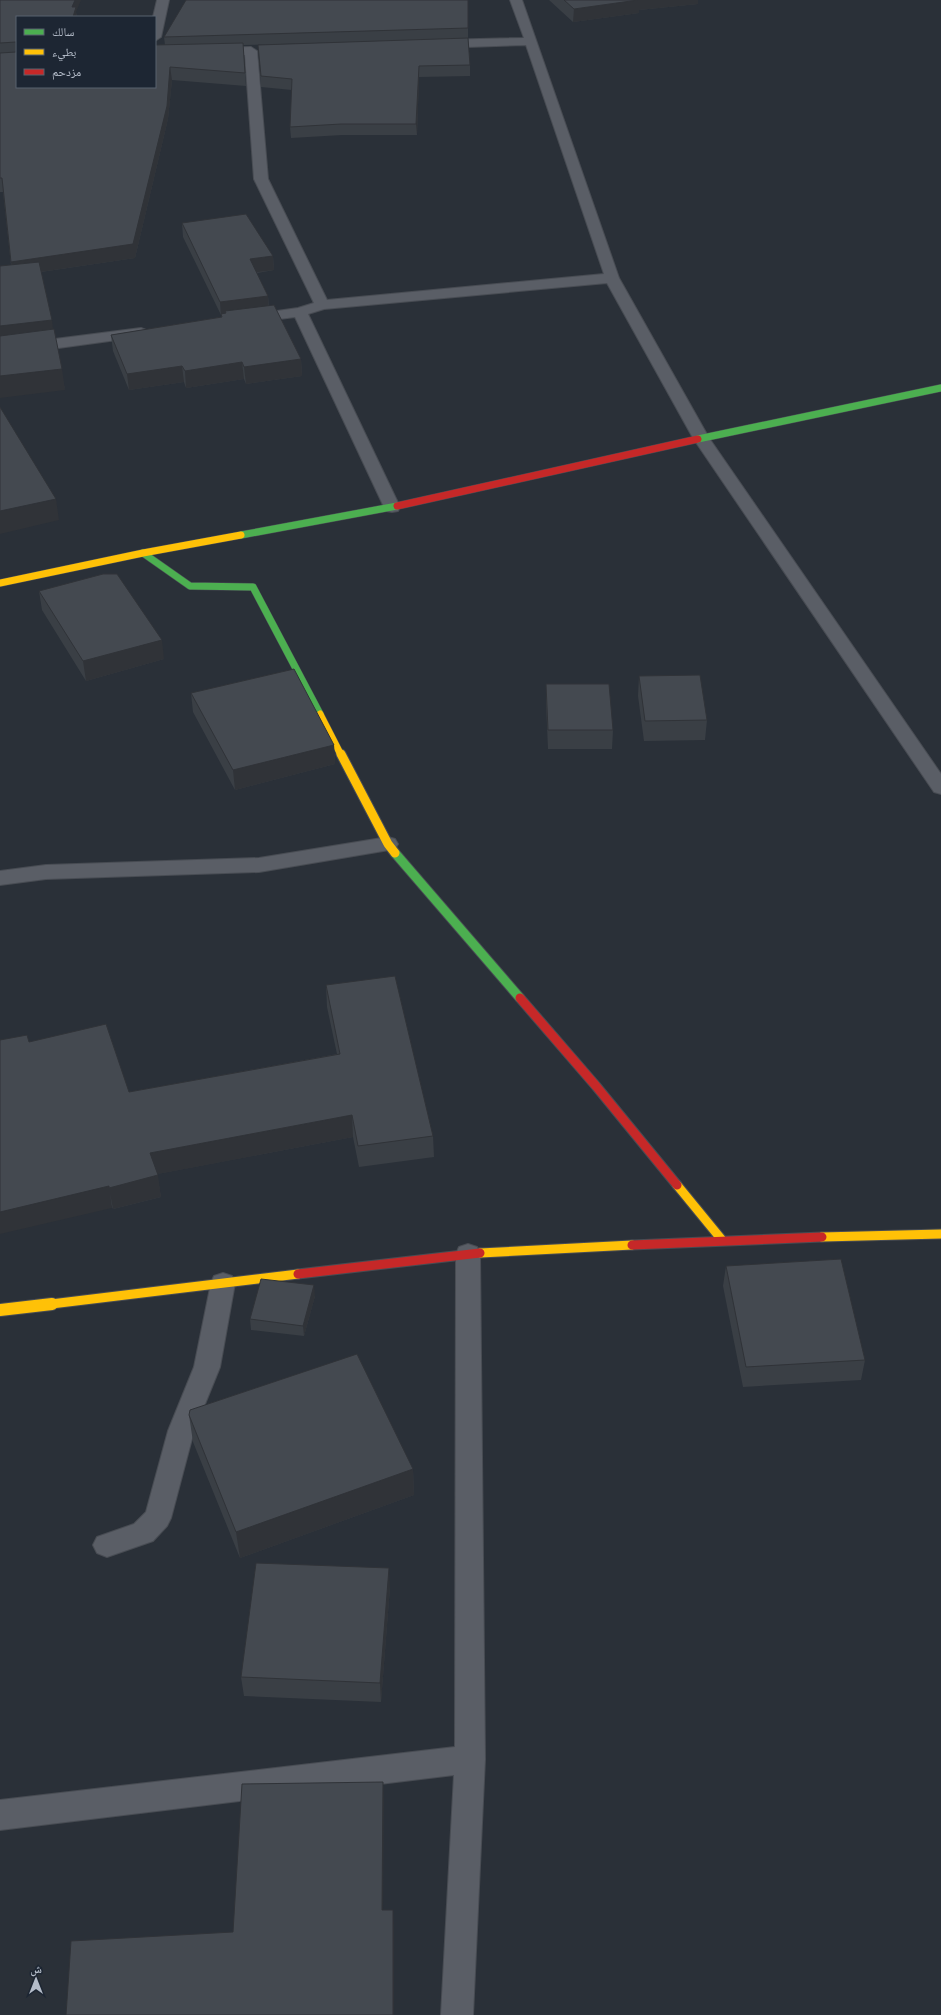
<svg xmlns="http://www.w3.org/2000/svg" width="941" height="2015" viewBox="0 0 941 2015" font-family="'Golos Text','Noto Naskh Arabic',sans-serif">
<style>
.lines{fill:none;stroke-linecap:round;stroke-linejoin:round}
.lane-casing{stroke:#484c53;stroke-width:2}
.street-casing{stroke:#484c53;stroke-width:2}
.fast-far1-casing{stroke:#484c53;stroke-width:8}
.fast-casing{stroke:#484c53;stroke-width:11}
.slow-far2-casing{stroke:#484c53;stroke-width:8}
.slow-far1-casing{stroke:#484c53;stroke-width:11}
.slow-casing{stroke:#484c53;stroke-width:14}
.jam-far1-casing{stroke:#484c53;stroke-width:8}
.jam-casing{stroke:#484c53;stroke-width:11}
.lane{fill:#5a5e66;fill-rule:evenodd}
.street{fill:#5a5e66;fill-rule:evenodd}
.fast-far1{stroke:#4caf50;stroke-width:7}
.fast{stroke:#4caf50;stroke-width:9}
.slow-far2{stroke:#ffc107;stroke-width:7}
.slow-far1{stroke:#ffc107;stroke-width:9}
.slow{stroke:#ffc107;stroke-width:12}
.jam-far1{stroke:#c62828;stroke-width:7}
.jam{stroke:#c62828;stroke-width:9}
.wall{fill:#3a3f45}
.shaded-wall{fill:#303338}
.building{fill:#444950;stroke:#303338}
</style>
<rect width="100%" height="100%" fill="#2a3038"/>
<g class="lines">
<!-- lane casing -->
<g class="lane-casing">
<path id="lane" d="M223,1273L232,1276L235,1283L220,1367L194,1431L171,1518L167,1526L153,1541L107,1557L97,1553L93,1545L97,1537L134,1524L146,1512L168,1431L194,1367L211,1283L214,1276Z"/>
</g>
<!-- street casing -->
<g class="street-casing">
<path id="street" d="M157,0H169L161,37L155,41V17H153Z
M510,0H522L619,278L709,438L941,774V794L934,792L693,438L607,283L324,309L308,314L400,507L398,511L392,512L386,511L384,507L295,317L249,323L244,322L242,319L244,316L249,315L298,308L314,303L254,179L245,55L155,57V49L251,47L257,51L268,179L327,300L604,274L526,45L438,48L432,44L438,40L524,38Z
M141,328L146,330L149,333L146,336L0,356V346Z
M388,837L395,839L398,844L395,849L259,872L46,879L0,885V871L46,865L259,858Z
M468,1244L477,1247L480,1254L485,1759L473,2015H441L454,1775L0,1830V1800L455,1747L456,1254L459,1247Z"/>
</g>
<!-- fast-far1 casing -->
<g class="fast-far1-casing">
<path id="fast-far1" d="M698,439L941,388
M241,535L397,506
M143,553L190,586L253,587L320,714"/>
</g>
<!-- fast casing -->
<g class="fast-casing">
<path id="fast" d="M395,853L520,998"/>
</g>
<!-- slow-far2 casing -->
<g class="slow-far2-casing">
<path id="slow-far2" d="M0,583L143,553L241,535
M320,714L341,755"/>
</g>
<!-- slow-far1 casing -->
<g class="slow-far1-casing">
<path id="slow-far1" d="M341,754L388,844L395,853
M677,1185L722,1240
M822,1237L941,1234
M480,1253L632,1245
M43,1305L298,1274"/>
</g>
<!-- slow casing -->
<g class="slow-casing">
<path id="slow" d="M0,1310L52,1304"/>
</g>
<!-- jam-far1 casing -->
<g class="jam-far1-casing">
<path id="jam-far1" d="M397,506L698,439"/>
</g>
<!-- jam casing -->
<g class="jam-casing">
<path id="jam" d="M520,998L596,1086L677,1185
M632,1245L822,1237
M298,1274L480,1253"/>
</g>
<!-- lane -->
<use href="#lane" class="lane"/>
<!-- street -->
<use href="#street" class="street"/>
<!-- fast-far1 -->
<use href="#fast-far1" class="fast-far1"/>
<!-- fast -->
<use href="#fast" class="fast"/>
<!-- slow-far2 -->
<use href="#slow-far2" class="slow-far2"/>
<!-- slow-far1 -->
<use href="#slow-far1" class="slow-far1"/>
<!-- slow -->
<use href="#slow" class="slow"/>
<!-- jam-far1 -->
<use href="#jam-far1" class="jam-far1"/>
<!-- jam -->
<use href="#jam" class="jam"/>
</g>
<!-- wall -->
<path class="wall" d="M0,0L76,12L77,17L17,87L165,45L164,37L468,0V38L470,65V76L419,77L417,135H342L291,138L290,127L292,90L261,87L258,45L388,41L243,45L246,86L172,80L168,119L135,258L41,272L65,390L11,265L3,192H0Z
M549,0H698V4L639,10V13L573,22Z
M182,223L273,256L274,270L257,273L268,296L269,306L301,359L302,376L246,384L244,379L186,388L184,382L129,390L113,351L111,335L221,317V315L183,237Z
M39,591L164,659L86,681L42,610Z
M639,676L707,720L705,740L644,741L638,696Z
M546,684L613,730L612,749H548L546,703Z
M191,693L334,745L335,764L235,790L193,712Z
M326,985L433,1136L434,1157L359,1167L353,1137L157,1174L161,1197L113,1209L29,1042L129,1092L337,1054L327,1007Z
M726,1266L865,1360L861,1380L743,1387L723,1286Z
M315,1296L304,1336L251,1330L250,1319Z
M189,1415L413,1469L414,1495L240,1558L193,1442Z
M390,1587L381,1702L244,1696L241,1677Z"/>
<!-- shaded-wall -->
<path class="shaded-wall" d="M75,0H81L76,12L77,17H73L72,7Z
M637,0H698V4L639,10V13L573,22L574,9Z
M419,66V77L417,135L416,124Z
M170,67L172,80L168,119L135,258L13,276L11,262Z
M273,256L274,270L251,273L250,259Z
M268,296L269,310L225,311L226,316H221L220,302Z
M52,320L54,338L0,344V326Z
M301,359L302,376L246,384L244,367Z
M242,362L244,379L186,388L185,371Z
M182,366L184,382L129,390L127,374Z
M62,369L65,390L0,398V376Z
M56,499L59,520L0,534V511Z
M162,640L164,659L86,681L83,661Z
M334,745L335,764L235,790L233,770Z
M352,1115L353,1137L153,1175L150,1153Z
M158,1175L161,1197L113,1209L109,1188Z
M109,1186L112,1208L0,1234V1212Z
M314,1285L315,1296L304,1336L303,1326Z
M413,1469L414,1495L240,1558L236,1532Z
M389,1568L390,1587L381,1702L380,1683Z
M383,1782L384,1800L383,1927L382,1910Z
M393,1910L394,1927V2015H393Z"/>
<!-- building -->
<path class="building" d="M0,0H75L72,7H76L73,17H17V87H155V45L243,43L245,73L170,67L167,106L133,244L11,262L2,178H0V53L16,52V42L0,43Z
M186,0H468V28L164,37Z
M564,0H638L574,9Z
M468,38L470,65L419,66L416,124H341L290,127L292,79L261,76L258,45Z
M246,214L273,256L250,259L268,296L220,302L182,223Z
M39,262L52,320L0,326V266Z
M274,305L301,359L244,367L242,362L185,371L182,366L127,374L111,335L222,317L221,314L226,313L225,311Z
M54,329L62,369L0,376V336Z
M0,407L56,499L0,511Z
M103,574H117L162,640L83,661L39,591Z
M294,669L334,745L233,770L191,693Z
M700,675L707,720L645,721L639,676Z
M546,684H609L613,730H548Z
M395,976L433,1136L358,1146L352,1115L150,1153L158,1175L109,1188V1186L0,1212V1040L27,1035L29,1042L106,1024L129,1092L340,1054L326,985Z
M841,1259L865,1360L746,1367L726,1266Z
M261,1279L314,1285L303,1326L250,1319Z
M357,1354L413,1469L236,1532L189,1415L190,1410Z
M256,1563L389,1568L380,1683L241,1677Z
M383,1782L382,1910H393V2015H66L71,1941L233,1932L242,1784Z"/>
<!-- legend -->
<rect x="16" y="16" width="140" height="72" fill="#1d2633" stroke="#59626f"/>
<rect x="24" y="29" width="20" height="6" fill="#4caf50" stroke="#59626f"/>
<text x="52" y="36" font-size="12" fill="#b4bcc9">سالك</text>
<rect x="24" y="49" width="20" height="6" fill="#ffc107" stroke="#59626f"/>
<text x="52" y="56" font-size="12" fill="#b4bcc9">بطيء</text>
<rect x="24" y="69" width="20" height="6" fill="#c62828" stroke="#59626f"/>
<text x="52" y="76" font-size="12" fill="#b4bcc9">مزدحم</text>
<!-- north arrow -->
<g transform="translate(36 1979)" stroke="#1d2633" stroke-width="3" paint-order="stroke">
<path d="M0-3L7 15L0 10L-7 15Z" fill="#b4bcc9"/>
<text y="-6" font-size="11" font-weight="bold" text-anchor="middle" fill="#b4bcc9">ش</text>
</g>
</svg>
